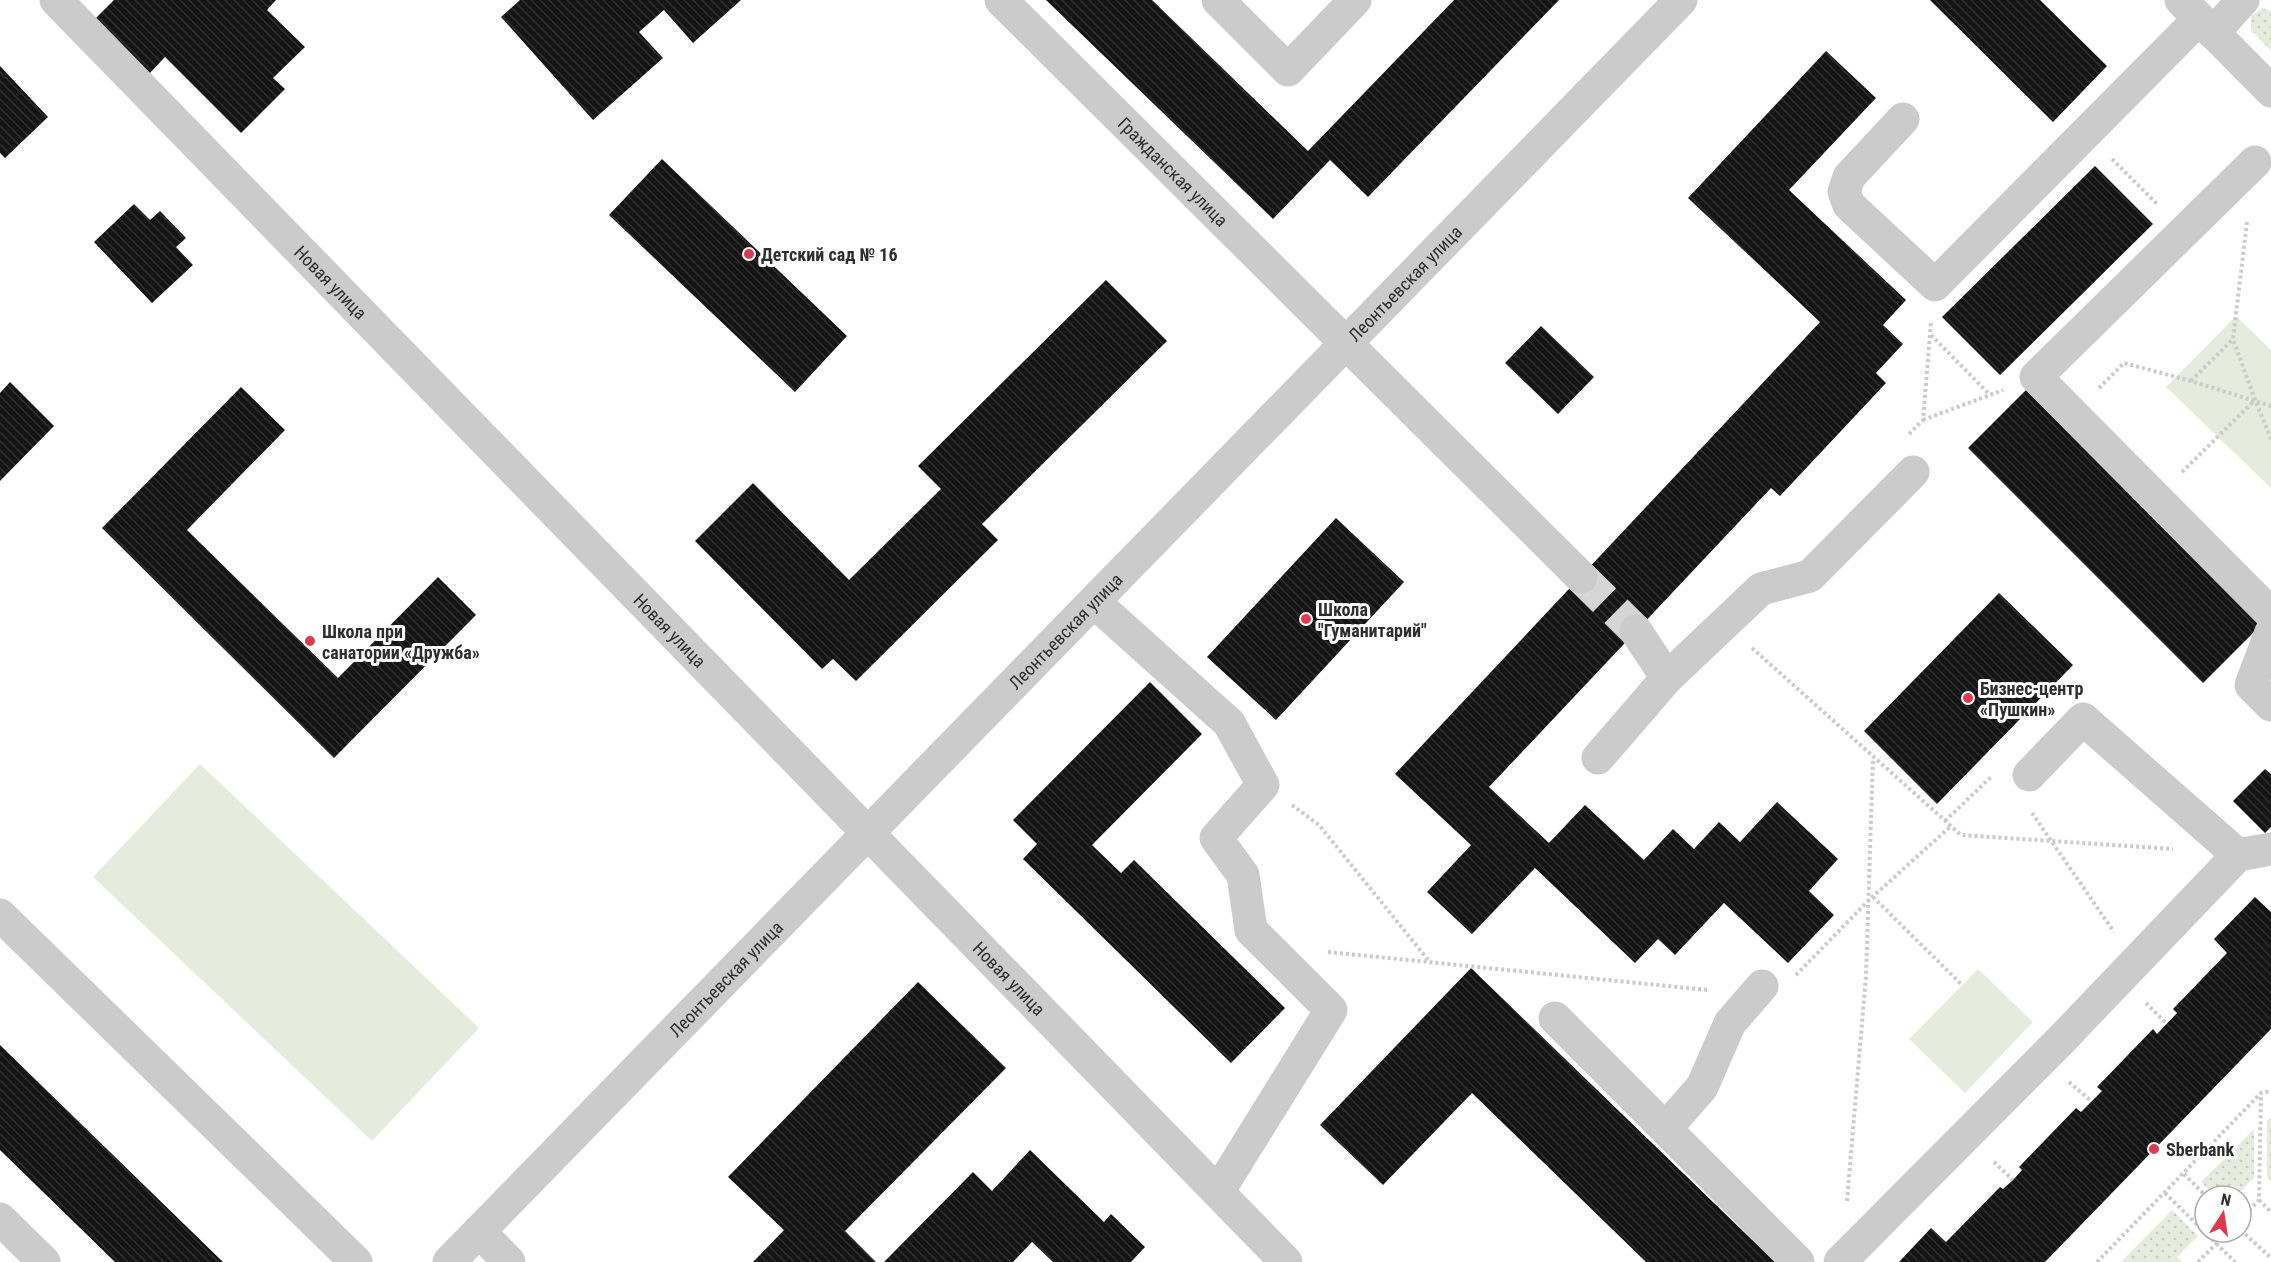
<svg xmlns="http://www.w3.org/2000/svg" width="2271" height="1262" viewBox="0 0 2271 1262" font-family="'Roboto Condensed',sans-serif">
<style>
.grass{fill:url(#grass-dots)}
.green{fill:#e5ebdd}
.building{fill:url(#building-back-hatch)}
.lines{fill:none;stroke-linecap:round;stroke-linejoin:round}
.minor-tunnel{stroke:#d5d5d5;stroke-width:33;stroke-dasharray:33 16;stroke-linecap:butt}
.path{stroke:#cbcbcb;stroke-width:4;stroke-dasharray:3 3;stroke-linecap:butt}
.minor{stroke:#cbcbcb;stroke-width:33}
.poi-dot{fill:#dc3a4e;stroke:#fff;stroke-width:2}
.labels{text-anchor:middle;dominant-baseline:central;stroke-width:6;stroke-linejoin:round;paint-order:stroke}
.street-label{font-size:18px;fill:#2e2e2e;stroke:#fff}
.poi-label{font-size:18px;font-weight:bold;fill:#2e2e2e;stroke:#fff;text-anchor:start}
</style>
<defs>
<pattern id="grass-dots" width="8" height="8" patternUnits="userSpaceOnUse" patternTransform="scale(1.5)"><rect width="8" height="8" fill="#e5ebdd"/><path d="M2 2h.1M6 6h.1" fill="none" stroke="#c5cabe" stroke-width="1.8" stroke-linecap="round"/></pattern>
<pattern id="building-back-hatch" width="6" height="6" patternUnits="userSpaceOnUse" patternTransform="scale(1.5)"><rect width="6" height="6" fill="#151515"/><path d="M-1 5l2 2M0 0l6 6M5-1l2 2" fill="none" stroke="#2f2f2f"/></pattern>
</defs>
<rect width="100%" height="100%" fill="#fff"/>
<!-- grass -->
<path class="grass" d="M2263,8L2271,12V51L2251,30V16Z
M2271,1118V1181L2267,1177V1121Z
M2254,1129V1178L2236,1196H2216L2201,1182Z
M2172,1210L2198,1236L2177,1257L2182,1262H2121Z"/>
<!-- green -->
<path class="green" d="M2236,316L2271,350V488L2166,387Z
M200,764L479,1028L372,1141L93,877Z
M1978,969L2033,1022L1965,1093L1909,1039Z"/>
<!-- building -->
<path class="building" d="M114,0H276L267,10L305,47L273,78L285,89L241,133L165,57L149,74L94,20Z
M520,0H741L693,43L664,10L639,32L663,58L593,120L501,17Z
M1046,0H1152L1308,151L1454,0H1559L1368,197L1330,160L1273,219Z
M1930,0H2040L2107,66L2053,122Z
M1826,51L1876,98L1789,190L1906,300L1883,325L1903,344L1876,373L1886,383L1780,496L1771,488L1489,787L1549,843L1585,805L1644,860L1673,829L1694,849L1719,822L1740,842L1777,802L1838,859L1809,891L1834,915L1788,963L1724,903L1675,955L1658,939L1635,963L1535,868L1472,934L1427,892L1471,845L1395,774L1820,322L1688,198Z
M0,66L48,117L5,158L0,153Z
M662,159L847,336L795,392L609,215Z
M2095,166L2153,224L2000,375L1942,317Z
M134,204L150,220L160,211L186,238L176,247L193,265L152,303L94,242Z
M1106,280L1167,341L982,524L998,540L856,681L833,659L822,669L695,541L753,483L849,580L941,489L918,466Z
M1541,326L1594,377L1558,414L1505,363Z
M10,382L54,426L0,481V393Z
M241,387L285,430L187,530L338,678L438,577L476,615L334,758L102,528Z
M2026,390L2261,625L2203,683L1968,448Z
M1336,518L1404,582L1276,720L1207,657Z
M1999,593L2073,665L1937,804L1864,731Z
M1150,682L1202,734L1092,845L1121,873L1134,860L1285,1008L1231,1063L1023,859L1037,844L1013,820Z
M2265,769L2271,774V827L2265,833L2233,801Z
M2255,897L2271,912V1029L2045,1262H1899L1931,1228L1946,1242L2000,1187L2003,1189L2013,1180L2022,1170L2019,1167L2076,1108L2081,1112L2102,1091L2097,1087L2153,1029L2157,1034L2177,1013L2173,1009L2227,953L2214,939Z
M1471,968L1775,1262H1646L1472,1093L1383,1185L1320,1125Z
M918,982L1006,1068L845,1231L876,1262H753L784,1230L728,1177Z
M0,1045L223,1262H115L0,1150Z
M1030,1150L1104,1222L1111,1214L1145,1247L1131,1262H1053L1032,1242L1013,1262H884L973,1172L992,1191Z"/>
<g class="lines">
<!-- minor-tunnel -->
<path class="minor-tunnel" d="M1581,577L1636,631"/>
<!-- path -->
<path class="path" d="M2112,159L2157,204
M2247,222L2233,339L2255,400L2271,439
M1931,335L1990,395
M2191,381L2233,339
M2099,388L2124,363L2191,381L2271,406
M1923,420L2003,390
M1909,434L1923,420L1931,322
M2182,472L2255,400
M1752,648L1961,835L2173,849
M1292,805L1319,825L1429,961
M2032,813L2114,932
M1945,821L1992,776
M1873,897L1962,985
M1328,952L1708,990
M1796,975L1869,900L1951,826
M2146,1003L2167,1024
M2069,1082L2091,1101
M1994,1162L2013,1180
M2184,1174L2206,1196
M2165,1193L2235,1262
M2259,1200L2271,1212
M1847,1201L1866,976L1873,757
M2241,1219L2259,1200L2261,1094
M2241,1230L2271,1258
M2097,1262L2261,1093L2271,1091
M2198,1262L2228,1232"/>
<!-- minor -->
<g class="minor">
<path id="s1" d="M56,0L1286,1262"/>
<path id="s2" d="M1001,0L1581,577"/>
<path d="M1218,0L1288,70L1355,0"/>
<path d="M2181,0L2271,91"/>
<path d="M2213,33L2243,0"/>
<path d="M1903,119L1849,177L1844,192L1849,205L1935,285L2199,19"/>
<path d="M2255,162L2036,377L2271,614"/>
<path d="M1094,602L1229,723L1263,785L1216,838L1243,875L1251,930L1331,1010L1218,1192"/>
<path d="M1636,631L1667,678"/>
<path d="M2271,632L2251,685L2271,705"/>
<path d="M1598,758L1667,678L1761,589L1810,576L1913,472"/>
<path d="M2029,775L2083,719L2238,855"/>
<path d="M0,915L356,1262"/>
<path d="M1555,1018L1798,1262"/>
<path d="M1666,1128L1702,1087L1730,1023L1762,986"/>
<path d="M0,1219L44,1262"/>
<path d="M479,1231L509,1262"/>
<path id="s3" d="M449,1262L1681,0"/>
<path d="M1840,1262L2060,1041L2238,855L2271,849"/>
</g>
</g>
<!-- markers -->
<g class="poi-dot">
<circle cx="749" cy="254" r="6"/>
<circle cx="1306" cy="619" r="6"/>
<circle cx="310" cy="641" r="6"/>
<circle cx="1968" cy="698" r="6"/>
<circle cx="2154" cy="1149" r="6"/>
</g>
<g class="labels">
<!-- street labels -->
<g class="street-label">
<text stroke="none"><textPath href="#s2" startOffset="243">Гражданская улица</textPath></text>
<text stroke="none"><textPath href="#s1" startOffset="394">Новая улица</textPath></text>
<text stroke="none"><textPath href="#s3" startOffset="1368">Леонтьевская улица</textPath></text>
<text stroke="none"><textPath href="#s1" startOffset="880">Новая улица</textPath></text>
<text stroke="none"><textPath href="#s3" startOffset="882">Леонтьевская улица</textPath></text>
<text stroke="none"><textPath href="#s3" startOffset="396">Леонтьевская улица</textPath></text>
<text stroke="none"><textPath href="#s1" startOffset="1366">Новая улица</textPath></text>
</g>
<!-- poi labels -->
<g class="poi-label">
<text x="761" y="254">Детский сад № 16</text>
<text x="1318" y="609">Школа<tspan x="1318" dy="21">"Гуманитарий"</tspan></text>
<text x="322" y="631">Школа при<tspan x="322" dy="21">санатории «Дружба»</tspan></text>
<text x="1980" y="688">Бизнес-центр<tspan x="1980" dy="21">«Пушкин»</tspan></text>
<text x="2166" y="1149">Sberbank</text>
</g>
</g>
<!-- north arrow -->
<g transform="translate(2223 1214) rotate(12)"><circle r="28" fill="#ffffff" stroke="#ababab" stroke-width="1.5"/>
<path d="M0-4.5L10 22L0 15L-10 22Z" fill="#dc3a4e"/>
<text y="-9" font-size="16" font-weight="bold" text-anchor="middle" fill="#2e2e2e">N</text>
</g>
</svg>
